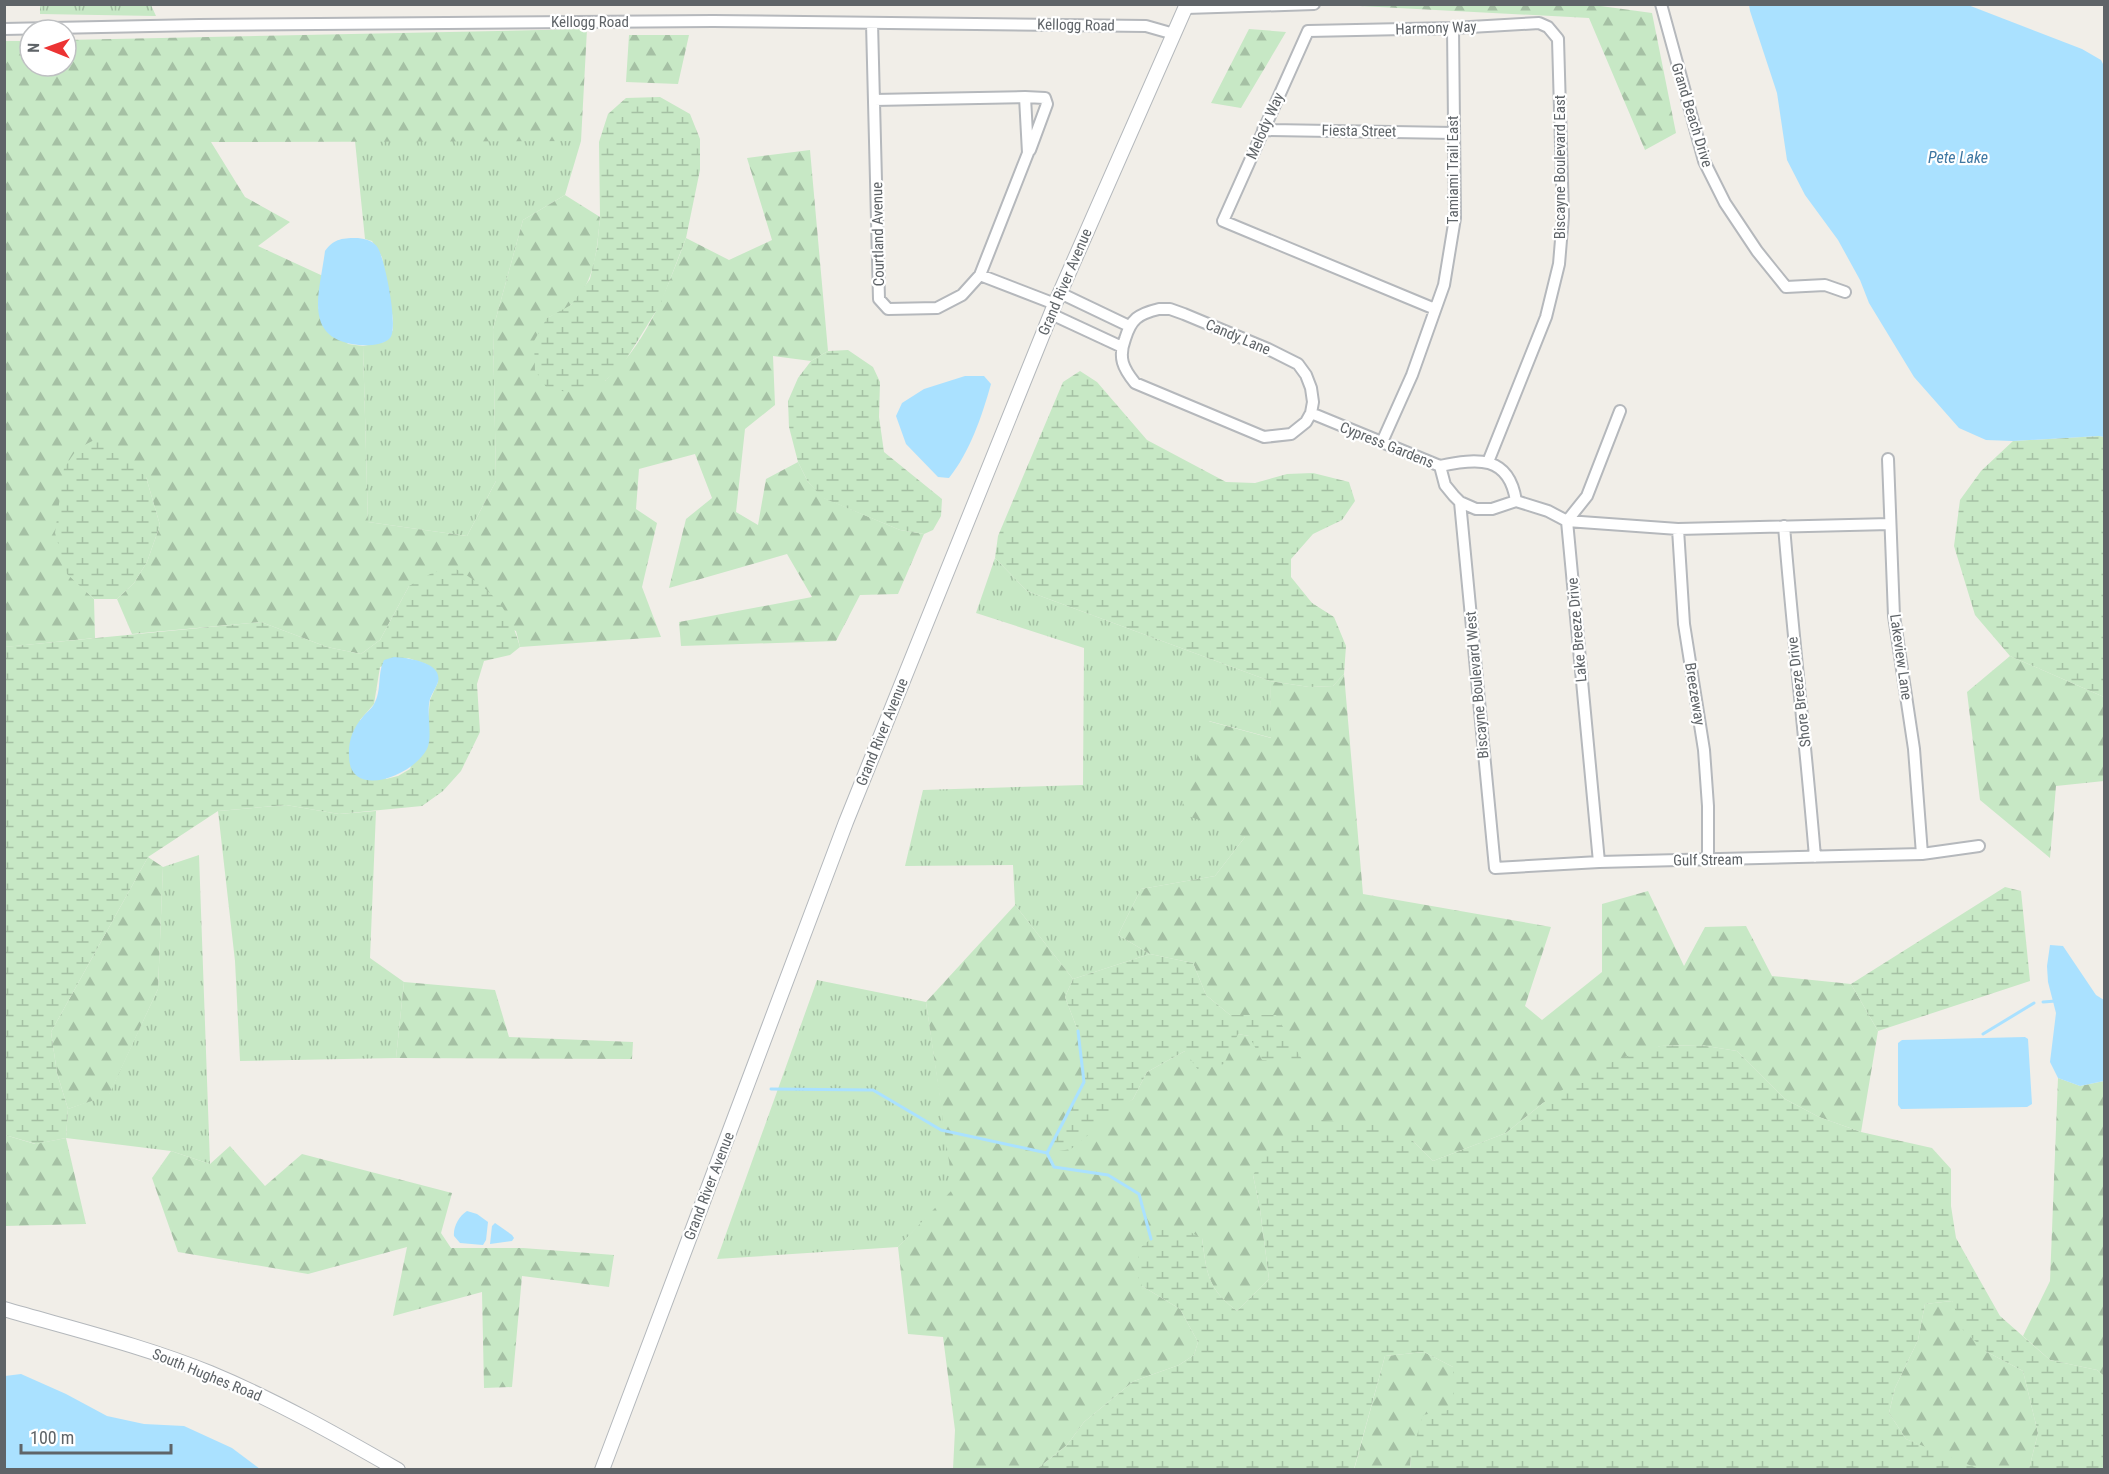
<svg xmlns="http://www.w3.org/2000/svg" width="2109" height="1474" viewBox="0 0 2109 1474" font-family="'Roboto Condensed',sans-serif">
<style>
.grass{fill:url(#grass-tufts)}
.forest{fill:url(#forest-firs)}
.wetland{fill:url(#wetland-marsh);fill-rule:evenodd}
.water{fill:#aae1ff}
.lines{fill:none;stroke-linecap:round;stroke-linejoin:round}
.stream{stroke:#aae1ff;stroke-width:3}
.street-casing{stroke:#b5b8bc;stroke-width:14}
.secondary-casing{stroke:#b4b8bc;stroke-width:16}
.street{stroke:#fff;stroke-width:10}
.secondary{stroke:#fff;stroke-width:14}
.labels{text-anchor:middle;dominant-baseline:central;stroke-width:4.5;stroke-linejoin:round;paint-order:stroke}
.street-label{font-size:15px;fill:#5f6468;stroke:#fff}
.water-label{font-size:16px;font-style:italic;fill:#3e77a2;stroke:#fff}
</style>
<defs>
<pattern id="grass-tufts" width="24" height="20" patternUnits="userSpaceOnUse" patternTransform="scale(1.5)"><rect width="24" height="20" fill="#c7e8c5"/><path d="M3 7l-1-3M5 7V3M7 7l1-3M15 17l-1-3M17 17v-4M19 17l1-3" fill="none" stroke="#a5c0a4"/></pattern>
<pattern id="forest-firs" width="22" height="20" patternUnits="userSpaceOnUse" patternTransform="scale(1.5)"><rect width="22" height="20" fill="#c7e8c5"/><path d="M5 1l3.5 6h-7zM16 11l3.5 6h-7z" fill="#a5c0a4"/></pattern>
<pattern id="wetland-marsh" width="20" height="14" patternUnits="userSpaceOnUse" patternTransform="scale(1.5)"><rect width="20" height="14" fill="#c7e8c5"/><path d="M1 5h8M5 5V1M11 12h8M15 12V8" fill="none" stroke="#a5c0a4"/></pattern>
</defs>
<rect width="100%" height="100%" fill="#f1eee8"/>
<!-- grass -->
<path class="grass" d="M40,5H151L156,16L40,14Z
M355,141H581L565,195L523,220L493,329L496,481L467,536L368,522L363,346L384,342L393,330V319L382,257L372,241L365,239Z
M995,558L1027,591L1270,681L1272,738L1209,721L1245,837L1215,876L1141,889L1118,935L1150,954L1073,979L1015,905L1013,865L905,866L923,790L1083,785L1084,648L976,613Z
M286,805L339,814L376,811L370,958L404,982L396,1058L240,1061L235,961L218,811Z
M199,855L210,1164L171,1151L66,1138L68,1109L109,1094L158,989L163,867Z
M817,980L926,1002L954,1190L898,1247L717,1259Z"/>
<!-- forest -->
<path class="forest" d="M1586,4L1652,13L1676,133L1645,150L1589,18L1341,5Z
M587,29L581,141L211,142L245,197L290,222L258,246L323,276L318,308L348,344L363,346L368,522L467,536L496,481L493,329L523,220L565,195L600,217C597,247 596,281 572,304C566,310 555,314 547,318L605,381C647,344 667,289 686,238L729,260L772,240L747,158L810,150L828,351L811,361L773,356L775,405L745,429L736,512L758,525L766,479L798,462L808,482L824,498L900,530L924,534L898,594L860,595L836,641L681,646L679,622L812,597L787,554L669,588L686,519L712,498L695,454L639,469L636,509L657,523L642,587L661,637L520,647L516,631L409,586L380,640L361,654L327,647L261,622L132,634L117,599L134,583L147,562L160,525L146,477L67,573L94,599L95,638L5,647L4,41H30V66H66V40Z
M1249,29L1286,32L1241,108L1211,103Z
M629,35H689L678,84L626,82Z
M2010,656L2104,697V781L2056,786L2050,858L1980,800L1967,692Z
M1344,674L1363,894L1551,927L1525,1006L1542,1020L1602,972V904L1648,891L1684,966L1705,927L1746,926L1772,976L1851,984L1878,1031L1861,1132L1819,1117L1785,1099L1737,1051L1700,1045L1660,1046L1543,1103L1506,1133L1433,1161L1413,1141L1253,1175L1260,1209L1269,1279L1237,1311C1207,1288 1207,1274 1202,1238L1142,1286L1180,1309L1198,1342L1194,1355L1179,1365L1134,1381L1084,1422L1067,1445L1037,1469H953L955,1430L943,1337L908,1334L898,1247L953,1189L926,1002L1015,905L1073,979L1065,997L1078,1031L1084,1082L1048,1152L1133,1099L1147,1072L1185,1051L1238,1034L1249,1036L1276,1015H1230L1206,995L1193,963L1150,954L1118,935L1141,889L1215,876L1245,837L1180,813L1208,721L1271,738L1270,681L1309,687L1333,686Z
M148,857L163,867L158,989L109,1095L68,1109L57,1073L51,1032Z
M404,982L495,990L509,1037L633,1042L632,1059L396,1058Z
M2058,1078L2080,1086L2104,1081V1376L2097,1370L2050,1360L2023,1336L2050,1281Z
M5,1135L35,1144L66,1138L86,1224L5,1226Z
M230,1146L265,1186L302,1154L452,1193L441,1233L451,1248H523L614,1255L609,1287L522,1276L512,1387L484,1388L482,1292L393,1316L407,1247L308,1274L178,1252L152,1178L171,1151L210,1164Z
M1952,1301L1987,1352L2023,1371L2038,1433L2029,1469H1979L1965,1465L1906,1439L1889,1413L1895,1388L1918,1340L1925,1304Z
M1424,1352L1453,1367V1410L1411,1456L1410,1469L1354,1470L1385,1356Z"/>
<!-- wetland -->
<path class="wetland" d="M660,97L690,114L700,139V170L686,238L661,303L622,366L605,381L586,388L566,392L546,387L535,370L534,341L547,318L571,305L590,279L597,248L600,217L599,142L608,114L626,98Z
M848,350L873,367L880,382L879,417L884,452L942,499L941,516L933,530L924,534L900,530L823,498L808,482L798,462L789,427L788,401L798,378L811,361L828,351Z
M1080,371L1097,382L1147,440L1226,482L1255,483L1287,474L1313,473L1349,482L1355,501L1342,520L1313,534L1291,559V577L1312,603L1334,617L1346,646L1344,674L1333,686L1309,687L1270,681L1027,591L995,558L998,536L1063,382Z
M2099,436L2104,437V697L2010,656L1975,615L1954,546L1960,500L1981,471L2013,441Z
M96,439L108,442L126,457L146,477L160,525L147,562L134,583L117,599H94L67,574L55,533L64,468L77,449Z
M454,568C490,588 509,606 520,647L510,655L484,661L477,684L480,732L461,771L443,791L422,806L339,814L286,805L218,811L148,857L51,1032L57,1073L68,1109L66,1138L36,1144L5,1135L4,647L261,622L327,647L361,654L380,640L409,586L432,573ZM408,658L426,664L438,682L430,700L428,719L410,769L398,776L386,779L360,720L374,704L380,667Z
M2005,887L2021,891L2030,981L1878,1031L1851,984Z
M1150,954L1193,963L1206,995L1230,1015H1276L1304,1063L1262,1060L1249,1036L1238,1034L1224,1064L1198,1070L1185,1051L1147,1072L1133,1099L1071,1149L1047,1153L1084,1082L1078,1031L1065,997L1073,979Z
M1700,1045L1737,1051L1785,1099L1819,1117L1861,1132L1932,1148L1951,1169V1206L1956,1238L2000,1316L2050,1360L2097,1370L2104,1376V1469H2029L2038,1433L2023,1371L1987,1352L1962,1329L1952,1301L1925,1304L1918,1340L1895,1388L1889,1413L1906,1439L1979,1469H1410L1411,1456L1423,1415L1453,1409V1367L1424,1352L1385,1356L1354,1469H1037L1067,1445L1084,1422L1134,1381L1179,1365L1194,1355L1198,1342L1180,1309L1142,1286L1135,1270L1141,1247L1163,1229L1186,1230L1202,1238C1207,1274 1207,1288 1237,1311L1269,1279L1260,1209L1253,1175L1273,1144L1311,1119L1378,1125L1413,1141L1433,1161L1506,1133L1543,1103L1576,1081L1618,1059L1660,1046Z"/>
<!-- water -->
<path class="water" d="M1749,5H1968L2082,49L2101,60L2104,66V437L2099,436L2013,441L1986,440L1959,428L1914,377L1869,303L1860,280L1838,240L1805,195L1787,160L1777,93L1750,11Z
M358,238C366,239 374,241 378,248C385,260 399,328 390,338C384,345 368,346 359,345C301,339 320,292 325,251C334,238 344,238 358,238Z
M965,376H984L991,384C982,416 970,452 949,478L938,477L906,444L896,416L902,403L924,389Z
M394,657C408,658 443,662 438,682C436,688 432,693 430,699C426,713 433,737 427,749C412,777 349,800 349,756C348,742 353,728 362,718C365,713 372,709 374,704C382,691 377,674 384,660Z
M2050,945L2063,946L2096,995L2104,1000V1081L2080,1086L2058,1078L2050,1062L2056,1013L2048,982L2047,966Z
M2025,1037L2028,1039L2032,1104L2027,1107L1901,1109L1898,1105V1043L1902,1040Z
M467,1211L477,1214L488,1222L486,1240L483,1245L460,1243L454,1236C453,1227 459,1216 467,1211Z
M495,1223L512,1235L514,1238L512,1241L490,1244L492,1226Z
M21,1374L66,1394L107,1416L144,1424L184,1426L232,1448L260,1469H5V1376Z"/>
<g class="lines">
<!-- stream -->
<path class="stream" d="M2043,1002L2056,1001
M1983,1034L2034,1003
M771,1089L873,1090L941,1130L1047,1153L1054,1167L1108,1175L1139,1194L1151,1239
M1047,1153L1084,1082L1078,1031"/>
<!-- street casing -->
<g class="street-casing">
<path id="street" d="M1661,4L1704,161L1725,203L1757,251L1786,287L1825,285L1845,292
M1186,8L1314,4
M872,23L879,299L888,309L937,308L962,295L980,275L1028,153L1025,97L874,100
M4,29L199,25L713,21L1146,26L1174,34
M1025,97L1045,98L1047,104L1030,150
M1263,130L1454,133
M980,275L1055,304
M1060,293L1129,326
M1159,309H1170L1184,314L1268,349L1298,364L1306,375L1311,388L1313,402L1311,413L1306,422L1291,434L1264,437L1135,383C1123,368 1118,358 1125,339C1131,319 1138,314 1159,309Z
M1435,309L1223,221L1308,31L1453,28L1539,23L1548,27L1558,39L1563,216L1559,264L1546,317L1488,462
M1051,314L1122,347
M1311,413L1440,466
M1382,442L1412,375L1444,285L1455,218L1453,28
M1888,459L1894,616L1914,749L1922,854
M1440,466L1445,485L1454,496L1460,502L1476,509H1492L1516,501L1548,511L1567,521L1678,529L1890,524
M1440,466C1477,458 1509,455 1516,501
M1460,502L1495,868L1599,862L1922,854L1979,846
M1784,526C1793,637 1806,747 1815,857
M1678,529L1684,624L1704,750L1708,806V859
M1599,862L1567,521L1587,496L1620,411"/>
</g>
<!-- secondary casing -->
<g class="secondary-casing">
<path id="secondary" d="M4,1309C73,1329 144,1346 210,1373C275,1400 337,1435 398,1470
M602,1470L846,822L1055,304L1187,4"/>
</g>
<!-- street -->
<use href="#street" class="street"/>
<!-- secondary -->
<use href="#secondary" class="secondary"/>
</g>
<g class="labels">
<!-- street labels -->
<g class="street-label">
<text x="590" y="22">Kellogg Road</text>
<text transform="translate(1076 25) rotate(1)">Kellogg Road</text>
<text transform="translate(1436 28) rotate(-2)">Harmony Way</text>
<text transform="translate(1692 115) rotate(73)">Grand Beach Drive</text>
<text transform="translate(1265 126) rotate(-66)">Melody Way</text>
<text transform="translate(1359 131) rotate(1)">Fiesta Street</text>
<text transform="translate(1560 167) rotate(-90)">Biscayne Boulevard East</text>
<text transform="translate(1453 170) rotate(-90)">Tamiami Trail East</text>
<text transform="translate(878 234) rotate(-91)">Courtland Avenue</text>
<text transform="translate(1065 282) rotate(-67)">Grand River Avenue</text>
<text transform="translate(1238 337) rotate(23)">Candy Lane</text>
<text transform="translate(1387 445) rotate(22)">Cypress Gardens</text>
<text transform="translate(1577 630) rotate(-95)">Lake Breeze Drive</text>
<text transform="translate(1901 657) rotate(82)">Lakeview Lane</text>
<text transform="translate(1477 685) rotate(-95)">Biscayne Boulevard West</text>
<text transform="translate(1799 692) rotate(-97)">Shore Breeze Drive</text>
<text transform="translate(1695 694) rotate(81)">Breezeway</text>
<text transform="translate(882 732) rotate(-68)">Grand River Avenue</text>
<text transform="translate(1708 860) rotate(-1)">Gulf Stream</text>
<text transform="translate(709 1186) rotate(-69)">Grand River Avenue</text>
<text transform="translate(207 1375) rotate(22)">South Hughes Road</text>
</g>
<!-- water labels -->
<g class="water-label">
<text x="1958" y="157">Pete Lake</text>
</g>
</g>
<!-- border -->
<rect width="2109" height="1474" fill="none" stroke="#5f6468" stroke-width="12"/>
<!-- north arrow -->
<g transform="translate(48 48) rotate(271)"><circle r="28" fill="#ffffff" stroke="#bfc1c3" stroke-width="1.5"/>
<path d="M0-4.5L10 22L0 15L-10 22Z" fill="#ec3333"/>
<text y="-9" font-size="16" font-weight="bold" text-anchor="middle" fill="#5f6468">N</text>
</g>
<!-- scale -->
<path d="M21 1444v9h150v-9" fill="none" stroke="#5f6468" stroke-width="3"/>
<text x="30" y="1444" font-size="18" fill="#5f6468" stroke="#ffffff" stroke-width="4.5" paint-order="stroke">100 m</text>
</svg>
